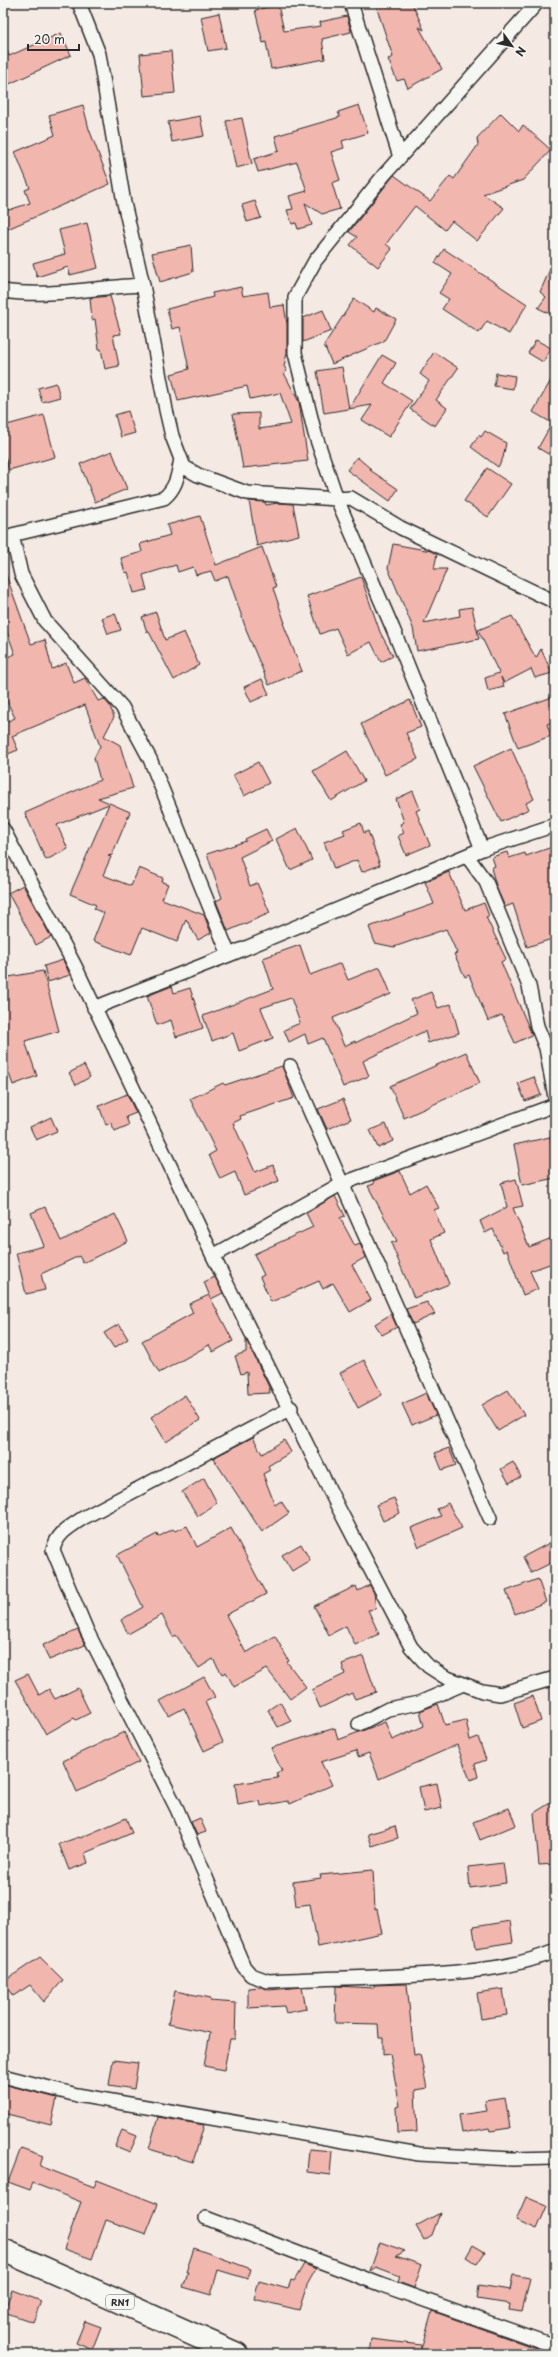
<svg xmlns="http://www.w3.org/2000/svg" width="558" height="2357" viewBox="0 0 558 2357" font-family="'Playpen Sans',sans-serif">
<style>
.building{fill:#f1b6ae;stroke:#2b2b2b}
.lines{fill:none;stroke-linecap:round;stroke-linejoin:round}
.minor-casing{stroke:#2b2b2b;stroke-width:16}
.trunk-casing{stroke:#2b2b2b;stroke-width:25}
.minor{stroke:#f6f6f2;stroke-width:13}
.trunk{stroke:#f6f6f2;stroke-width:22}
.labels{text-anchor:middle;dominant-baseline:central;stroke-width:3;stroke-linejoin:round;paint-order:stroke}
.shield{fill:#f6f6f2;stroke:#686867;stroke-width:1}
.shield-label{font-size:9px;font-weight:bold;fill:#2b2b2b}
</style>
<rect width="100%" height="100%" fill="#f5e9e4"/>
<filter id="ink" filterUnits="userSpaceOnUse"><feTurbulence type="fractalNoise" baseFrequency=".025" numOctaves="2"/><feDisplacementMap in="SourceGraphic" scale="8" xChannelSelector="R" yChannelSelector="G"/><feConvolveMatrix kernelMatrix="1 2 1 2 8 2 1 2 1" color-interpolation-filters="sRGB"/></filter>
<g filter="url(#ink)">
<!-- building -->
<path class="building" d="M375,3H412L424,30L419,27L442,69L408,88L404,79L397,81L388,59L393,57Z
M278,5L284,31L321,26L320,22L347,16L351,32L322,39L325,59L271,69L266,42L263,43L255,10Z
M219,13L226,48L208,51L201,17Z
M61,33L71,55L3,87V46L5,45L9,56Z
M171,51L175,93L144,96L140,54Z
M83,105L89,129L110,184L3,231V212L30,203L25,190L30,188L15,152L55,135L49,115Z
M359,105L368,133L342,141L344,148L331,152L340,180L332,183L340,209L322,214L305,203L312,225L298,229L296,223L292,224L287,210L293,209L289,196L307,191L297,162L258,172L254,159L279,151L275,136L340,117L338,112Z
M501,113L519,131L523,125L551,150L523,180L483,194L504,208L477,241L452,221L445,230L415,206L386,244L392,249L378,267L350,245L357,237L349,232L394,175L430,201L450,176L454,179L478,145L477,138Z
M200,116L204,136L172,142L168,122Z
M242,118L252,164L236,168L226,121Z
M255,201L261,218L247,222L242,205Z
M87,223L98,268L70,275L68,267L37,277L33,263L65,254L59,230Z
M191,245L193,272L160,282L152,253Z
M444,249L527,304L509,334L487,321L479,333L442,309L449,299L439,293L452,274L435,263Z
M555,258V316L538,308L546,297L540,292Z
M241,287L243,296L268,292L270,307L284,305L287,324V353L284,366L287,371L284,373L299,402L308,461L243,468L233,414L259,413V429L291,424L280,393L250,399L247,386L178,401L171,374L189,369L180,327L172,329L167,309L213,297L212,293Z
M110,296L121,334L113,335L119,366L105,369L101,349H99L95,319L92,320L90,298Z
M354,299L374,312L376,308L396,319L384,341L332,364L324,345Z
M323,310L331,331L303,342V318Z
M536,340L551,348L543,362L528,353Z
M434,352L458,368L436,400L447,408L435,426L410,409L429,381L420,374Z
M382,355L396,363L384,383L412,401L389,437L362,420L372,405L324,413L317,371L342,367L349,409Z
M496,373L515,376L513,389L494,386Z
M555,373V458L538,448L552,423L533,412Z
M56,383L60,397L42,402L38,388Z
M128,411L135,433L121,437L115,415Z
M44,415L55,457L9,470L3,450V426Z
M485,431L506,443L503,458L498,467L471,447L479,435L481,437Z
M112,451L127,489L95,502L80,464Z
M357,457L371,469L370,470L398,489L390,501L347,470Z
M487,468L511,484L488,517L464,501Z
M249,501L265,502L266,505L278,503L293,504L299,535L257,546Z
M200,516L216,565L262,547L276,587L273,588L285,623H283L302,671L269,685L248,635L228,576L215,581L211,571L196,575L193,567L178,572L176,565L143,575L147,590L134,593L128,572L125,573L121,558L142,552L140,544L170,535L167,525Z
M393,544L431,551L437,554L434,569H447L424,623L460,616L459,609L472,607L479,639L417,651L413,628L388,568Z
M5,572L31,644L45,640L52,669L66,663L74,683L85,678L98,701L104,699L110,706L114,717L104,736L120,745L133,788L98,798L130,812L112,855L108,856L111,857L103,875L131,886L139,868L163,878L162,882L168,884L162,899L204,915L211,933L198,940L186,919L177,942L142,928L131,955L93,941L104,913L94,909L96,905L70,894L109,804L57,825L68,849L46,860L25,813L100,780L94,758L100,746L85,705L12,736L18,750L3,756V716L6,722L15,718L3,693V659L15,654L3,621Z
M361,577L380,632L393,656L381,662L371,642L348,654L336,628L320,634L307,596Z
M156,612L165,640L184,632L199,665L174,680L149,632H147L142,617Z
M115,613L121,630L108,634L102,618Z
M512,616L536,658L541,649L552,673L535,678L531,669L504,683L501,677L504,687L488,691L485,678L499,673L478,630Z
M262,679L269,694L251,702L244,687Z
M555,696V721L547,724L551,736L518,748L505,714Z
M410,700L421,727L406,733L418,759L385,775L361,724Z
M511,748L534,799L526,803L529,809L501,822L473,766Z
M347,751L364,781L331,801L313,771Z
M258,762L269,783L244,796L233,775Z
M413,791L420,809L416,811L430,845L406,855L398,836L404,833L400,824L404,822L396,799Z
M361,823L364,833L368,831L380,865L362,872L357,860L334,869L324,842L345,834L343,830Z
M297,828L312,860L290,870L276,839Z
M266,829L272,841L240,857L250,886L257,883L270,913L228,931L216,901L222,898L207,854L246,841L245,839Z
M555,846V938L527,947L513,904L505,907L497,889L491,868L495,866L492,857L507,852L509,858L525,853L526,856Z
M449,872L465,910L484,903L489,916L486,917L506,959L501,962L532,1035L515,1043L502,1015L488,1021L469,975L465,977L454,954L457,953L446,929L394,947L375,943L369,927L434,904L425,882Z
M23,885L51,937L36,945L8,893Z
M300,945L310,975L341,963L348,980L380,967L391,994L333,1018L344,1046L355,1041V1043L417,1013L411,1000L431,992L438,1008L451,1004L459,1033L428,1043L425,1031L363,1061L369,1076L343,1087L323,1038L308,1044L305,1034L289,1042L284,1030L300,1023L291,998L261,1008L273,1038L239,1051L233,1033L212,1041L203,1016L273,989L263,958Z
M63,960L70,975L48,982L44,966Z
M43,971L59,1031L25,1041L37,1076L13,1085L3,1056V978Z
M172,986L174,993L190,988L203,1028L176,1037L171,1020L157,1025L147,996Z
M466,1052L480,1083L404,1118L390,1086Z
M84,1065L90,1077L76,1085L69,1073Z
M282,1066L294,1098L240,1116L241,1119L233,1123L255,1172L273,1165L279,1181L244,1195L235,1172L220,1179L209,1155L216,1151L190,1099L223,1083L225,1085Z
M534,1077L541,1095L525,1101L518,1083Z
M127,1094L136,1113L126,1117L129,1125L115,1131L111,1123L106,1125L99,1106Z
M343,1099L351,1119L327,1129L318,1109Z
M51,1117L57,1131L36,1140L30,1127Z
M386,1124L393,1141L378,1148L370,1130Z
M550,1137L555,1164V1178L522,1185L514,1145Z
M400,1171L410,1193L426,1184L439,1208L434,1210L444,1233L431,1239L449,1284L414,1298L391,1243L397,1241L368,1186L374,1184L373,1181Z
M516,1179L523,1206L513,1208L529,1247L552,1238L555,1247V1262L530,1271L538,1289L523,1295L507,1250L503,1252L493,1229L485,1233L480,1221L507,1207L501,1183Z
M335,1196L345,1216L340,1218L355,1246L360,1244L366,1257L352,1265L371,1300L350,1312L333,1283L323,1289L319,1281L271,1302L260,1277L264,1275L254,1254L313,1227L306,1213Z
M45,1207L61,1241L115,1214L128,1241L83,1263L79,1256L41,1274L45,1290L26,1294L16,1253L44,1246L31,1213Z
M215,1277L223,1293L211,1299L204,1282Z
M209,1295L233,1341L213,1352L209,1345L159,1373L142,1341L193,1313L189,1304Z
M427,1302L435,1314L413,1324L406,1309Z
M391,1314L397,1327L382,1335L375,1324Z
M119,1324L128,1339L114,1348L104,1333Z
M246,1339L269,1387L270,1393L248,1394L247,1372L241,1374L235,1356L246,1352Z
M364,1360L382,1395L358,1408L340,1373Z
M508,1390L524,1415L498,1431L482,1405Z
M426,1393L436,1415L412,1425L402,1404Z
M185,1395L200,1420L166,1442L151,1417Z
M253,1437L262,1454L284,1440L291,1452L268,1466L270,1470L263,1474L275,1505L281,1501L289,1513L262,1532L213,1458Z
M449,1448L456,1465L442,1470L435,1453Z
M513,1462L521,1477L509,1483L501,1469Z
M204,1478L217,1503L198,1516L182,1492Z
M394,1498L400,1513L383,1521L376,1505Z
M448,1503L462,1528L419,1547L411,1528L441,1516L437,1509Z
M187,1526L197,1547L231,1528L266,1594L226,1615L246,1653L275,1636L289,1661L287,1662L306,1687L290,1699L267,1669L234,1687L226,1672L222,1674L213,1659L199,1668L176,1635L173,1637L162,1615L128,1634L121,1620L143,1607L117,1555L157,1534L158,1537L173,1529L175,1531Z
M555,1540V1561L531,1573L523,1557Z
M301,1544L310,1560L292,1571L282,1555Z
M538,1579L546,1602L515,1614L506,1591Z
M370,1585L374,1593L376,1609L368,1610L379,1634L355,1645L346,1626L329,1635L314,1606L356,1586L358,1591Z
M78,1630L85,1645L49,1660L43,1645Z
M363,1656L376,1692L355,1699L352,1693L320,1708L312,1690L345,1674L342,1664Z
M28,1674L39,1695L49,1689L55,1699L78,1688L90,1713L76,1720L74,1718L46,1734L15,1680Z
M204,1677L215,1697L205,1702L223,1742L204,1751L184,1708L169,1716L160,1701Z
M533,1696L541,1721L522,1728L514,1703Z
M280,1702L291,1721L278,1727L268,1710Z
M438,1704L445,1725L466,1720L470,1740L478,1737L486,1760L475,1764L478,1777L470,1780L457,1745L379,1779L369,1753L358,1757L356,1751L321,1762L332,1785L290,1804L288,1801L261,1806L260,1801L238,1805L235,1784L278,1778L276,1773L282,1771L271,1748L335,1728L338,1740L385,1722L392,1740L424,1726L420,1711Z
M124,1732L139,1762L77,1792L63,1761Z
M437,1783L442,1808L424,1812L419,1787Z
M555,1800V1864L539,1865L534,1813Z
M509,1808L516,1825L480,1840L473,1822Z
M126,1818L132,1833L85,1853L88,1863L69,1870L59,1844L79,1837L80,1838Z
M200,1818L206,1832L197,1835L191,1822Z
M395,1826L398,1838L372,1846L368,1834Z
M503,1863L506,1883L470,1888L468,1867Z
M373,1870L375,1910L377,1909L382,1933L318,1947L310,1904L296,1906L293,1882L321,1878L320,1875Z
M510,1921L513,1942L476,1948L473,1927Z
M40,1957L63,1980L44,2002L30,1985L13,1996L3,1982Z
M407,1984L414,2055L420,2054L427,2088L415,2090L417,2132L397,2133L396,2107L400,2106L390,2054L383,2055V2038H379L378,2024L335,2023L336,1986L374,1988V1985Z
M262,1987L269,1990L302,1987L306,2009L286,2013L284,2006L248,2008V1988Z
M503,1989L507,2015L481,2019L477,1993Z
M175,1991L211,1998L210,2001L236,2003L235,2039H230L224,2070L204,2066L210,2033L168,2024Z
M113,2060L138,2063L134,2089L109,2085Z
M3,2084L57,2098L51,2125L3,2113Z
M505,2097L510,2128L490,2131L489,2128L462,2133L459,2115L487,2111L485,2100Z
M158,2117L204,2125L193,2162L149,2149Z
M122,2130L137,2136L130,2152L115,2146Z
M21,2148L43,2156L40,2166L94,2187L97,2180L158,2204L146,2234L106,2220L92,2259L64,2249L81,2202L33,2183L30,2190L8,2182Z
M309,2149L332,2151L330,2175L307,2172Z
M526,2197L547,2206L537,2229L516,2220Z
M440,2213L432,2235L424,2240L416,2226Z
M380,2242L405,2251L396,2256L422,2265L414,2288L398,2282L400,2276L376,2267L370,2271Z
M473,2245L485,2252L477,2264L466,2257Z
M194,2248L251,2269L248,2279L218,2270L211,2295L183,2287L188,2272H186Z
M304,2264L316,2269L307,2285L299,2310L254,2299L259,2281L288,2289L291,2280L294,2281Z
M513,2275L530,2278L522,2312L509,2310L510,2304L477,2299L479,2285L510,2290Z
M12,2290L41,2301L33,2322L4,2312Z
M432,2311L552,2354H555H369L371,2339L421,2345V2349Z
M85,2321L101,2327L92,2350L76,2343Z"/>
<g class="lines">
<!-- minor casing -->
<g class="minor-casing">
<path id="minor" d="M79,3L99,54L124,203L143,285L166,410L172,436L184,467L198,475L247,493L337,499L351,498L401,528L555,602
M351,3L400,157
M3,291C49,298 96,287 143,285
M181,459C178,474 177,487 164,498L12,535L21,574L45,621L122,707L150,759L229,955
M3,829L75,966L213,1256L339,1509L411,1647L428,1666L445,1677L482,1691L500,1694L555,1678
M482,849L393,629L337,499L315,434L295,353V297L315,261L384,175L537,3
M467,856L486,882L529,986L537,1026L546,1048L555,1097
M94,1008L229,955L482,849L555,825
M290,1066L490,1518
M213,1256L341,1184L555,1105
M291,1408L83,1518C70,1527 57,1533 53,1550L87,1631L177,1809L244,1967L251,1975L268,1981C323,1978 378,1978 433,1974C475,1971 515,1968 555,1951
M359,1724L388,1709L419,1703L461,1685
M3,2076L77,2095L419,2154L512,2159L555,2158
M206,2218L382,2285L555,2346"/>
</g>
<!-- trunk casing -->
<g class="trunk-casing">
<path id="trunk" d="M3,2250L237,2354"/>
</g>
<!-- minor -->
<use href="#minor" class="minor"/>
<!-- trunk -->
<use href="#trunk" class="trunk"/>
</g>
</g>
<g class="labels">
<!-- shield labels -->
<rect class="shield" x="106" y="2295" width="28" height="14" rx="3"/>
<g class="shield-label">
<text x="120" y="2302">RN1</text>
</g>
</g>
<!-- margin -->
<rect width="558" height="2357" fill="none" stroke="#f6f6f2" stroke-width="16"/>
<rect x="8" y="8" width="542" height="2341" fill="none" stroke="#2b2b2b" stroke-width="1.5" filter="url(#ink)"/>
<!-- north arrow -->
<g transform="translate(512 46) rotate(123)" stroke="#f6f6f2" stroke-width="3" paint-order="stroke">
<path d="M0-3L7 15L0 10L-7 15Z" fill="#2b2b2b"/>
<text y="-6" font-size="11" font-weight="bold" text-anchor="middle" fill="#2b2b2b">N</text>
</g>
<!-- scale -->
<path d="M28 44v6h51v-6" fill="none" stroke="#2b2b2b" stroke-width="2"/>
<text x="34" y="44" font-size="12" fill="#2b2b2b" stroke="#f6f6f2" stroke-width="3" paint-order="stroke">20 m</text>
</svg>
